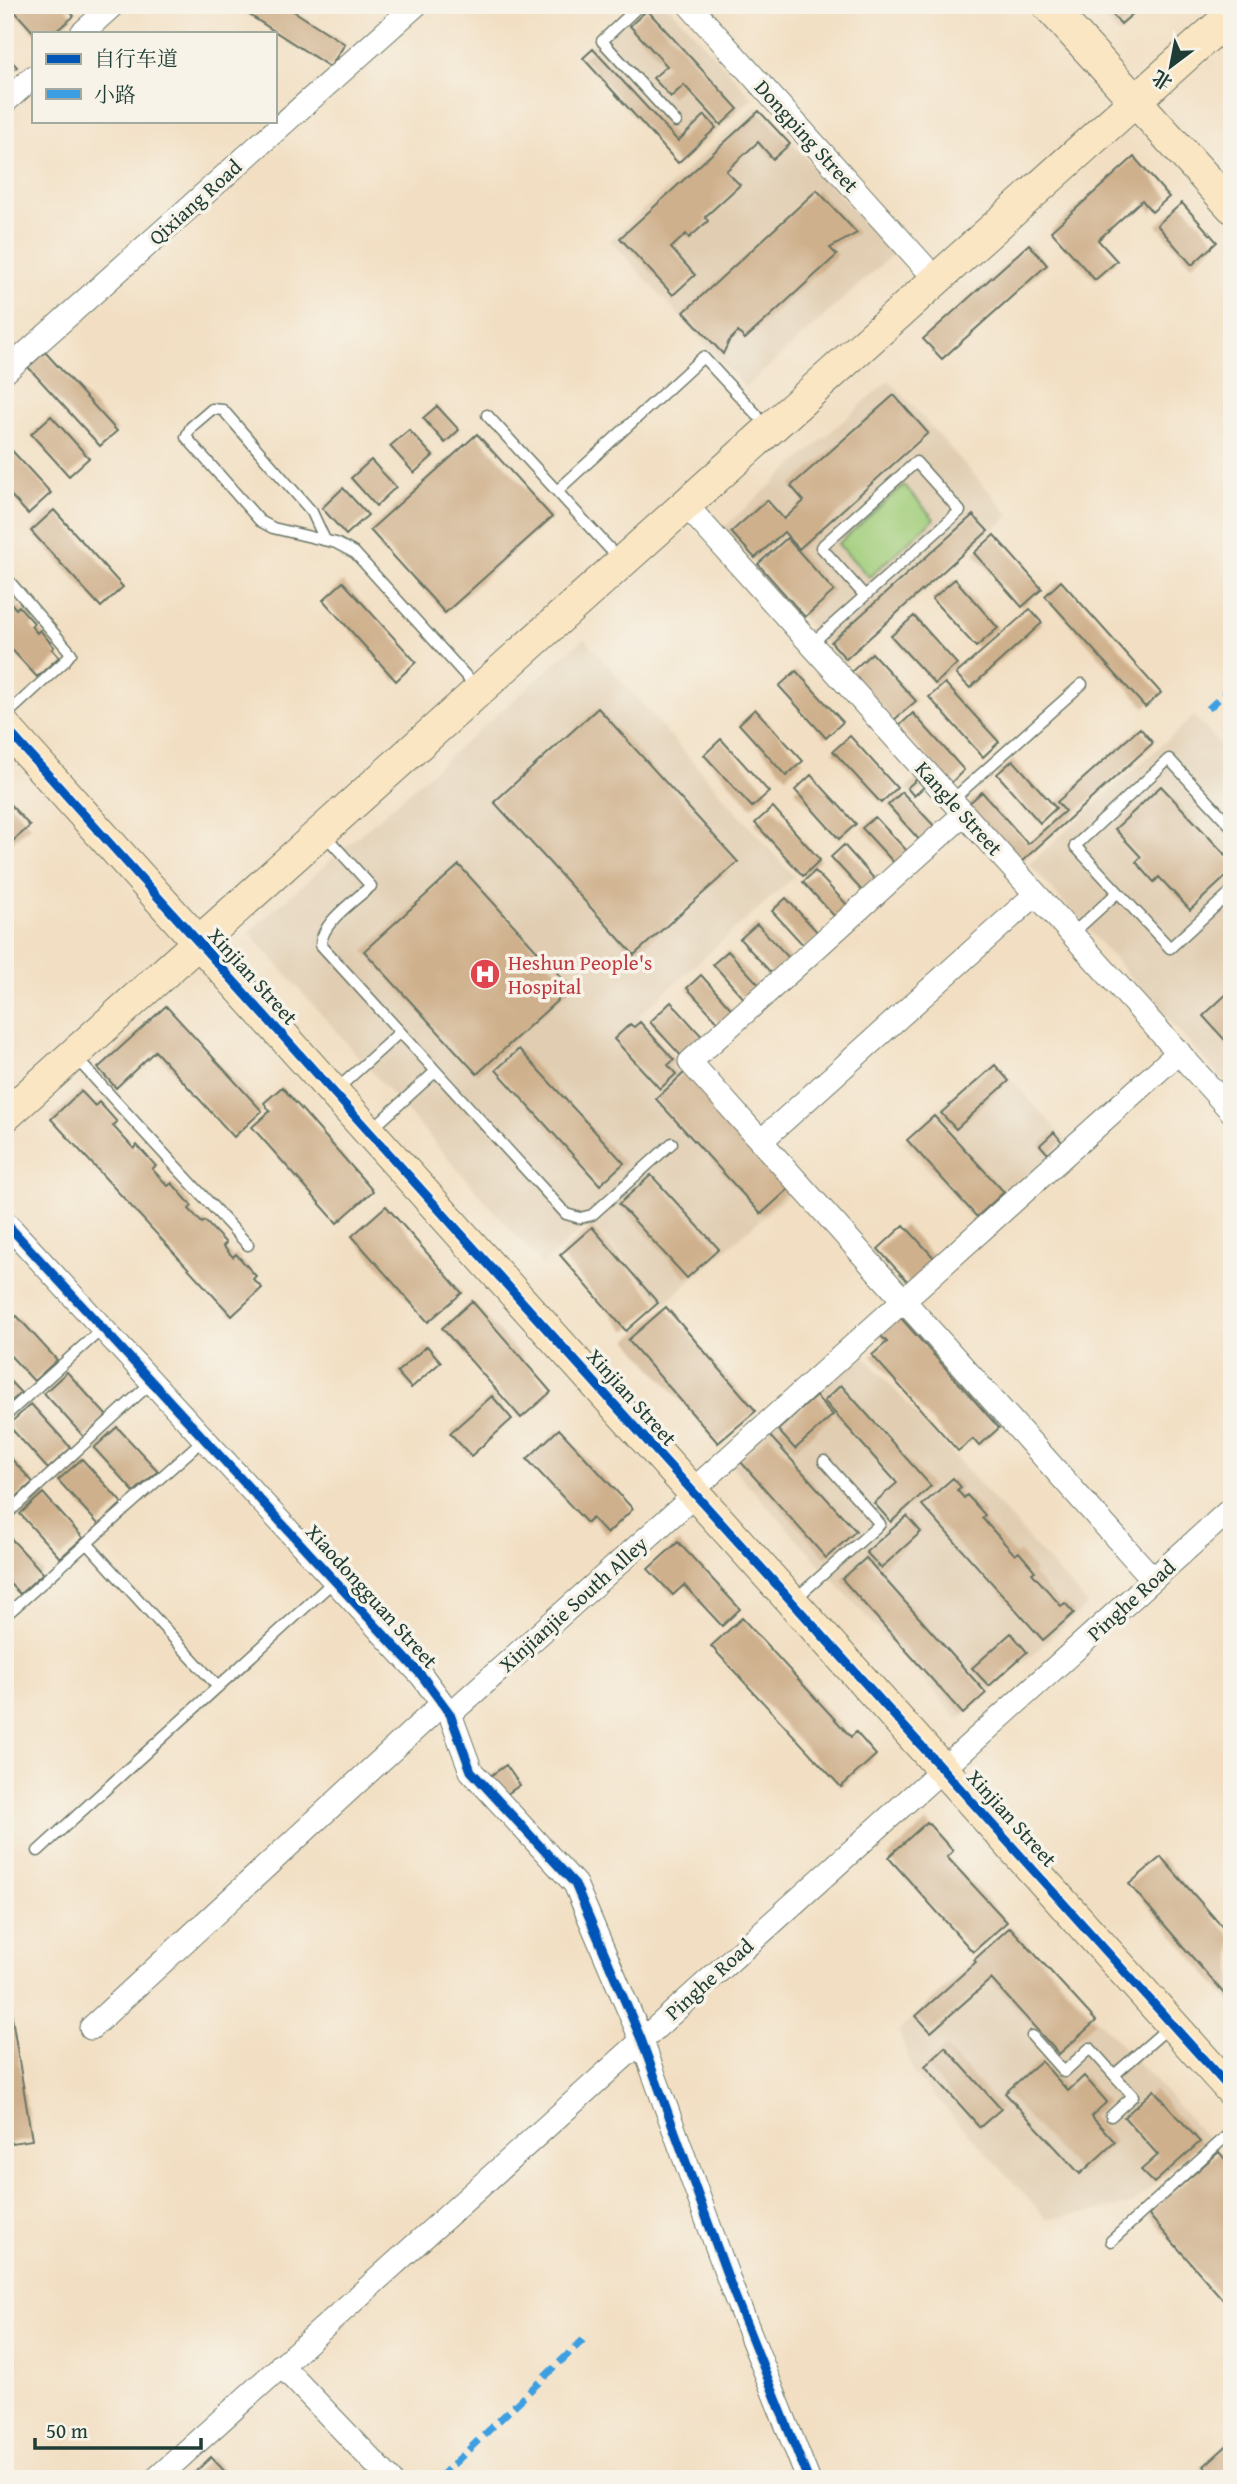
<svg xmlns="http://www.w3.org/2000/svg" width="1237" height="2484" viewBox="0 0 1237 2484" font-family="'Gentium Book Plus','Noto Serif SC',serif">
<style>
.built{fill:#e1ceb2}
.green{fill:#a1ce7b;stroke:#608658;stroke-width:2}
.building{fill:#cfb08c}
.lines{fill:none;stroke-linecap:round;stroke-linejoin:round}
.lane-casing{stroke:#697666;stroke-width:13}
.street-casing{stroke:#697666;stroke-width:25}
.secondary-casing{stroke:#697666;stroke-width:34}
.lane{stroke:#fff;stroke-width:10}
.street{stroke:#fff;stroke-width:23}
.secondary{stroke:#fbe6c4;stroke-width:32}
.quiet{stroke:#3c9ee2;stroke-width:7;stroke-dasharray:14 7;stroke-linecap:butt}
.cycleway-casing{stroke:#f7f3e8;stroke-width:13}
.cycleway{stroke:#0057b8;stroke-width:9}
.labels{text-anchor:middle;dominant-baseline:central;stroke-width:7;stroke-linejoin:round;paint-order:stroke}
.street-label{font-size:21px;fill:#1f3d34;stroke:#f7f3e8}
.health-label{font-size:21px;fill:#be3a42;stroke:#f7f3e8;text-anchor:start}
</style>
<rect width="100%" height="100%" fill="#f7f3e8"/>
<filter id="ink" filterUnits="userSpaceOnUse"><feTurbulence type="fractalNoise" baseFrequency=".0143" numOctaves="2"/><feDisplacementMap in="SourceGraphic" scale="14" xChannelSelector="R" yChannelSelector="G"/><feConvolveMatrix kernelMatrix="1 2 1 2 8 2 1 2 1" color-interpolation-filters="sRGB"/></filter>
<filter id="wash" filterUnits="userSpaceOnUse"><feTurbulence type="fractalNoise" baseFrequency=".00686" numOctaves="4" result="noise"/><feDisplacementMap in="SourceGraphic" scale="28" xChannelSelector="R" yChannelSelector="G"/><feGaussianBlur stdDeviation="1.57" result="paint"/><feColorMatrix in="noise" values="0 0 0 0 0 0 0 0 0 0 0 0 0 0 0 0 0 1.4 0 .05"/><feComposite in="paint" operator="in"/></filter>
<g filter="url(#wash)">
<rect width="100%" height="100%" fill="#f2dfc3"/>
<!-- built -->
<path class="built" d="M634,5H668L753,98L678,166L578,57Z
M1092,5H1152L1119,35Z
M758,105L893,254L745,388L610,240Z
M889,380L1010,515L844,664L722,529Z
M584,638L794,877L638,1016L796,1188L663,1305L590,1222L542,1265L249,932Z
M1194,716L1232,758V1090L1029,864Z
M993,1059L1067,1141L975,1223L902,1141Z
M859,1350L1088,1605L959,1720L730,1464Z
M1010,1924L1207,2138L1132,2205L1047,2219L914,2074L899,2031Z
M1232,2437V2479H1208L1198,2468Z"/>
<!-- green -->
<path class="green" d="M904,485L934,519L869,577L838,544Z"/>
<g id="blocks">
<!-- building -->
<path class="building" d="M9,5H64L74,16L54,33H34Z
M234,5H284L345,44L330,67Z
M1104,5H1143L1121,24Z
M647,10L738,109L721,125L684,85L671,97L653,78L667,66L630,26Z
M593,49L678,141L705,115L716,128L678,163L583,58Z
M5,54L17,67L5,77Z
M759,111L790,144L773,159L758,142L726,171L740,185L705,217L708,221L689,238L686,234L671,248L695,275L673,295L620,238Z
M1134,157L1169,197L1152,212L1142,200L1098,240L1117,261L1095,280L1051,231Z
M817,190L857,233L830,248L837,255L745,339L738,332L729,341L723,354L684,312Z
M1182,203L1217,242L1192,265L1157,225Z
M1029,244L1047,265L942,359L923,339Z
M45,352L117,431L100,446L28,367Z
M894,395L928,433L799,549L784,532L755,558L731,532L767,500L784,519L804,501L791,486Z
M437,406L459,430L445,443L423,418Z
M51,416L89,458L69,476L31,434Z
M409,430L433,456L414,473L390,446Z
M477,434L552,517L445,613L370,530Z
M5,443L51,493L28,514L5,489Z
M371,460L396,487L376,506L351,478Z
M343,488L368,515L346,535L322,508Z
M54,510L123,587L101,607L31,531Z
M973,515L988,531L846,659L831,642Z
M994,535L1042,589L1022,607L974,553Z
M787,538L834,591L805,617L758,564Z
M955,579L998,628L976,647L932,599Z
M1061,581L1161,693L1145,707L1045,596Z
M343,582L416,662L396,681L323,600Z
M5,592L12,599L9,601L16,609L19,606L34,623L31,626L37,633L40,630L54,647L52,649L59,657L37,677L5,642Z
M1030,609L1042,623L970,688L956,674Z
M914,616L957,664L935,684L891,636Z
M872,653L916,701L894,720L851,672Z
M796,671L843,722L826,738L779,686Z
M945,683L999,742L983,757L929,697Z
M598,708L738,862L634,955L494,802Z
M755,709L803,761L786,776L739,724Z
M913,713L964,770L951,783L899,726Z
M1140,728L1153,743L1020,863L967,805L982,792L1028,844L1065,811L1057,802Z
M850,736L897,788L881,803L833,751Z
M721,739L769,792L752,807L704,755Z
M1013,760L1056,808L1040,823L997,774Z
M811,775L856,824L839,839L795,790Z
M917,779L924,787L914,796L907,788Z
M1161,786L1232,862V871L1190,910L1159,877L1154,882L1136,862L1141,857L1115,829Z
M902,792L937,829L922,843L888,805Z
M5,799L30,826L5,848Z
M773,807L820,860L803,876L755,823Z
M875,817L910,854L897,866L862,828Z
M844,845L878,883L865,894L831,857Z
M459,865L571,988L477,1074L364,951Z
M815,871L850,908L837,919L803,882Z
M786,898L820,935L806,948L772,911Z
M757,924L792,961L775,977L740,939Z
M728,951L762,988L747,1002L713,964Z
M701,975L735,1013L721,1025L687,988Z
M1232,989V1048L1203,1016Z
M671,1002L705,1040L684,1059L650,1022Z
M166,1006L262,1111L234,1137L155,1051L116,1088L98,1068Z
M640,1022L674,1060L668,1065L676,1074L660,1089L614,1039L630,1024L634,1027Z
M519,1049L624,1163L600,1185L496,1070Z
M995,1065L1009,1081L956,1129L941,1113Z
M685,1072L791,1187L761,1214L656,1099Z
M282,1087L373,1191L337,1223L252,1127L270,1111L264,1103Z
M81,1091L95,1106L99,1102L117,1122L113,1126L134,1149L137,1145L156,1166L152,1169L168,1186L172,1183L192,1206L189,1209L202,1223L205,1221L226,1243L223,1246L233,1257L236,1254L256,1276L253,1279L262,1288L232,1316L51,1119Z
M934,1116L1004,1192L977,1217L907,1140Z
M1054,1132L1062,1142L1048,1154L1040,1145Z
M651,1175L719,1249L687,1278L619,1204Z
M386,1206L462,1293L428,1322L352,1236Z
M904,1225L936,1260L910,1284L878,1249Z
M592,1227L658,1303L626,1331L560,1255Z
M472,1301L551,1392L521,1418L442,1328Z
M666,1307L756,1411L718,1443L628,1340Z
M17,1316L57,1360L34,1381L5,1350V1326Z
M900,1317L999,1428L979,1446L973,1439L958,1451L872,1355L887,1342L880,1335Z
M427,1346L441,1362L411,1388L397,1372Z
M67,1372L107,1416L84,1437L44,1393Z
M5,1376L21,1393L5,1407Z
M841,1385L931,1486L891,1522L874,1503L897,1483L824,1401Z
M492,1396L512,1419L471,1456L450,1433Z
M816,1396L833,1415L795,1449L778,1430Z
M31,1404L71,1448L48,1469L8,1425Z
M117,1427L158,1471L134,1492L94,1448Z
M559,1429L633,1509L607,1534L592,1518L587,1523L527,1459Z
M769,1435L856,1531L826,1558L740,1461Z
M5,1452L33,1482L10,1503L5,1498Z
M82,1459L122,1503L99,1525L58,1480Z
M953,1478L961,1487L957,1490L964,1498L967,1495L985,1515L982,1518L1015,1555L1019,1552L1035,1571L1032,1573L1061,1606L1065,1603L1074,1613L1043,1640L922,1505Z
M43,1493L83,1538L60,1558L20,1514Z
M907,1516L921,1532L881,1568L866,1552Z
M5,1532L43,1573L20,1594L5,1579Z
M678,1542L740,1609L722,1626L684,1585L673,1595L648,1569Z
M866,1558L986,1693L963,1714L842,1579Z
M742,1618L851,1737L856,1732L876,1755L841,1787L711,1646Z
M1011,1633L1027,1652L989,1686L972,1668Z
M506,1765L520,1785L500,1799L486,1779Z
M927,1822L953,1851L947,1857L1007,1922L973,1952L888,1857Z
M1161,1857L1232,1938V2003L1129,1884Z
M1010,1927L1096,2021L1059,2054L991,1979L931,2032L916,2016L976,1962L974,1960Z
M5,1975L32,2140L5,2144Z
M945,2047L1001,2109L980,2127L925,2066Z
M1041,2061L1068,2091L1084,2076L1107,2102L1091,2116L1115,2142L1080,2174L1005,2093Z
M1154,2090L1200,2142L1154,2183L1141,2170L1158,2155L1124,2117Z
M1219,2152L1232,2167V2310L1148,2214Z
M1232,2441V2475L1227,2479H1216L1204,2466Z
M211,2457L232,2479H192L190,2477Z"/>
</g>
</g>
<g filter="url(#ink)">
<use href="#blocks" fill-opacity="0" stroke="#697666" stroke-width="2"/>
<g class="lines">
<!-- lane casing -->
<g class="lane-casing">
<path id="lane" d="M640,5L602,41L676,122
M487,415L609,548
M557,491L703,357L757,415
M325,540L312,512L223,410L212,409L191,427L186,437L260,521L273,528L336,543L355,553L476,687
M811,644L960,511L916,462L821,547L865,596
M5,716L64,662L71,653L9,581
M952,800L1082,684
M1232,827L1169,759L1075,846L1170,948L1232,891
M324,834L371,886C355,900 321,923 321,945L566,1214L580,1218L592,1215L672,1143
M1072,934L1118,892
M75,1057L248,1245
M335,1091L400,1032
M371,1130L436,1071
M5,1416L103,1328
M5,1516L152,1382
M87,1543L218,1687
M795,1599L880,1524L824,1461
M5,1616L204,1439
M38,1851L334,1581
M1032,2036L1064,2072L1090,2048L1133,2096L1111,2116
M1114,2075L1170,2026
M1111,2241L1232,2131"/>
</g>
<!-- street casing -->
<g class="street-casing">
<path id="street" d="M689,5L924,266
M82,33L113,5
M5,102L33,77
M5,372L416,5
M685,504L1232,1112
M964,814L690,1062L1153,1579
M761,1141L1036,894
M5,1222L422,1676L450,1714L471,1771L575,1884L641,2039L733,2291L808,2479
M693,1490L1179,1052
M450,1714L696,1494
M91,2028L442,1704
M281,2365L390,2479
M156,2479C514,2154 874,1832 1232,1508"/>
</g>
<!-- secondary casing -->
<g class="secondary-casing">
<path id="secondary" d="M1048,5L1232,207
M5,727L1232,2091
M5,1116L1232,14"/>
</g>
<!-- lane -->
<use href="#lane" class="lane"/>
<!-- street -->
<use href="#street" class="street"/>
<!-- secondary -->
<use href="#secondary" class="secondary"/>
<!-- quiet -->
<path class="quiet" d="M1208,709L1232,687
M438,2479L583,2340"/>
<!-- cycleway casing -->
<g class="cycleway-casing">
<path id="cycleway" d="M5,727L1232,2091
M5,1222L422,1676L450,1714L471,1771L575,1884L641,2039L733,2291L808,2479"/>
</g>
<!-- cycleway -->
<use href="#cycleway" class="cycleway"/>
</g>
</g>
<!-- icons -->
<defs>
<g id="hospital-disc" transform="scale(1.575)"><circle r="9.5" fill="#e0444e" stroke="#f7f3e8"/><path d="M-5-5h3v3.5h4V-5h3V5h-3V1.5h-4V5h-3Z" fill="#fff"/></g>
</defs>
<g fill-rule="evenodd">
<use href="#hospital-disc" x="485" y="974"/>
</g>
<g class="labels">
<!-- street labels -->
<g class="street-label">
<text transform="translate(807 136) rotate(48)">Dongping Street</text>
<text transform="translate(195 202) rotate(-42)">Qixiang Road</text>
<text transform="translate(959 808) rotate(48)">Kangle Street</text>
<text transform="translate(253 976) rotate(48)">Xinjian Street</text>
<text transform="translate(632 1397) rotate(48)">Xinjian Street</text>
<text transform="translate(372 1596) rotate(48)">Xiaodongguan Street</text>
<text transform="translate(1131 1600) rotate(-42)">Pinghe Road</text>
<text transform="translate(573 1604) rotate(-42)">Xinjianjie South Alley</text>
<text transform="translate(1012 1818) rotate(48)">Xinjian Street</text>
<text transform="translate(709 1979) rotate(-42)">Pinghe Road</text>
</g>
<!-- health labels -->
<g class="health-label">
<text x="508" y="962">Heshun People's<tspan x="508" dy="24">Hospital</tspan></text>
</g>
</g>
<!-- margin -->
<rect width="1237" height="2484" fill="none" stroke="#f7f3e8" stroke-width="28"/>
<!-- legend -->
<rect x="32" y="32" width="245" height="91" fill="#f7f3e8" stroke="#a1aaa0" stroke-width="2"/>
<rect x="46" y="54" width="35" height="10" fill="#0057b8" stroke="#a1aaa0" stroke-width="2"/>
<text x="94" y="66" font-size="21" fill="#1f3d34">自行车道</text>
<rect x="46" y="89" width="35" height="10" fill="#3c9ee2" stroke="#a1aaa0" stroke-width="2"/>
<text x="94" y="102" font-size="21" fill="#1f3d34">小路</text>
<!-- north arrow -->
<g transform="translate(1171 66) rotate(212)" stroke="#f7f3e8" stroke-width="5" paint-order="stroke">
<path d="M0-5L12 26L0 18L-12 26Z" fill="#1f3d34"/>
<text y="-10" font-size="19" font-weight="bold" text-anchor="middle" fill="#1f3d34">北</text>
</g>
<!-- scale -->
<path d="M35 2438v10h166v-10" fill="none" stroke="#1f3d34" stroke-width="3.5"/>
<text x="46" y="2438" font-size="21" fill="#1f3d34" stroke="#f7f3e8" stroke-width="5" paint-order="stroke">50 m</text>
</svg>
